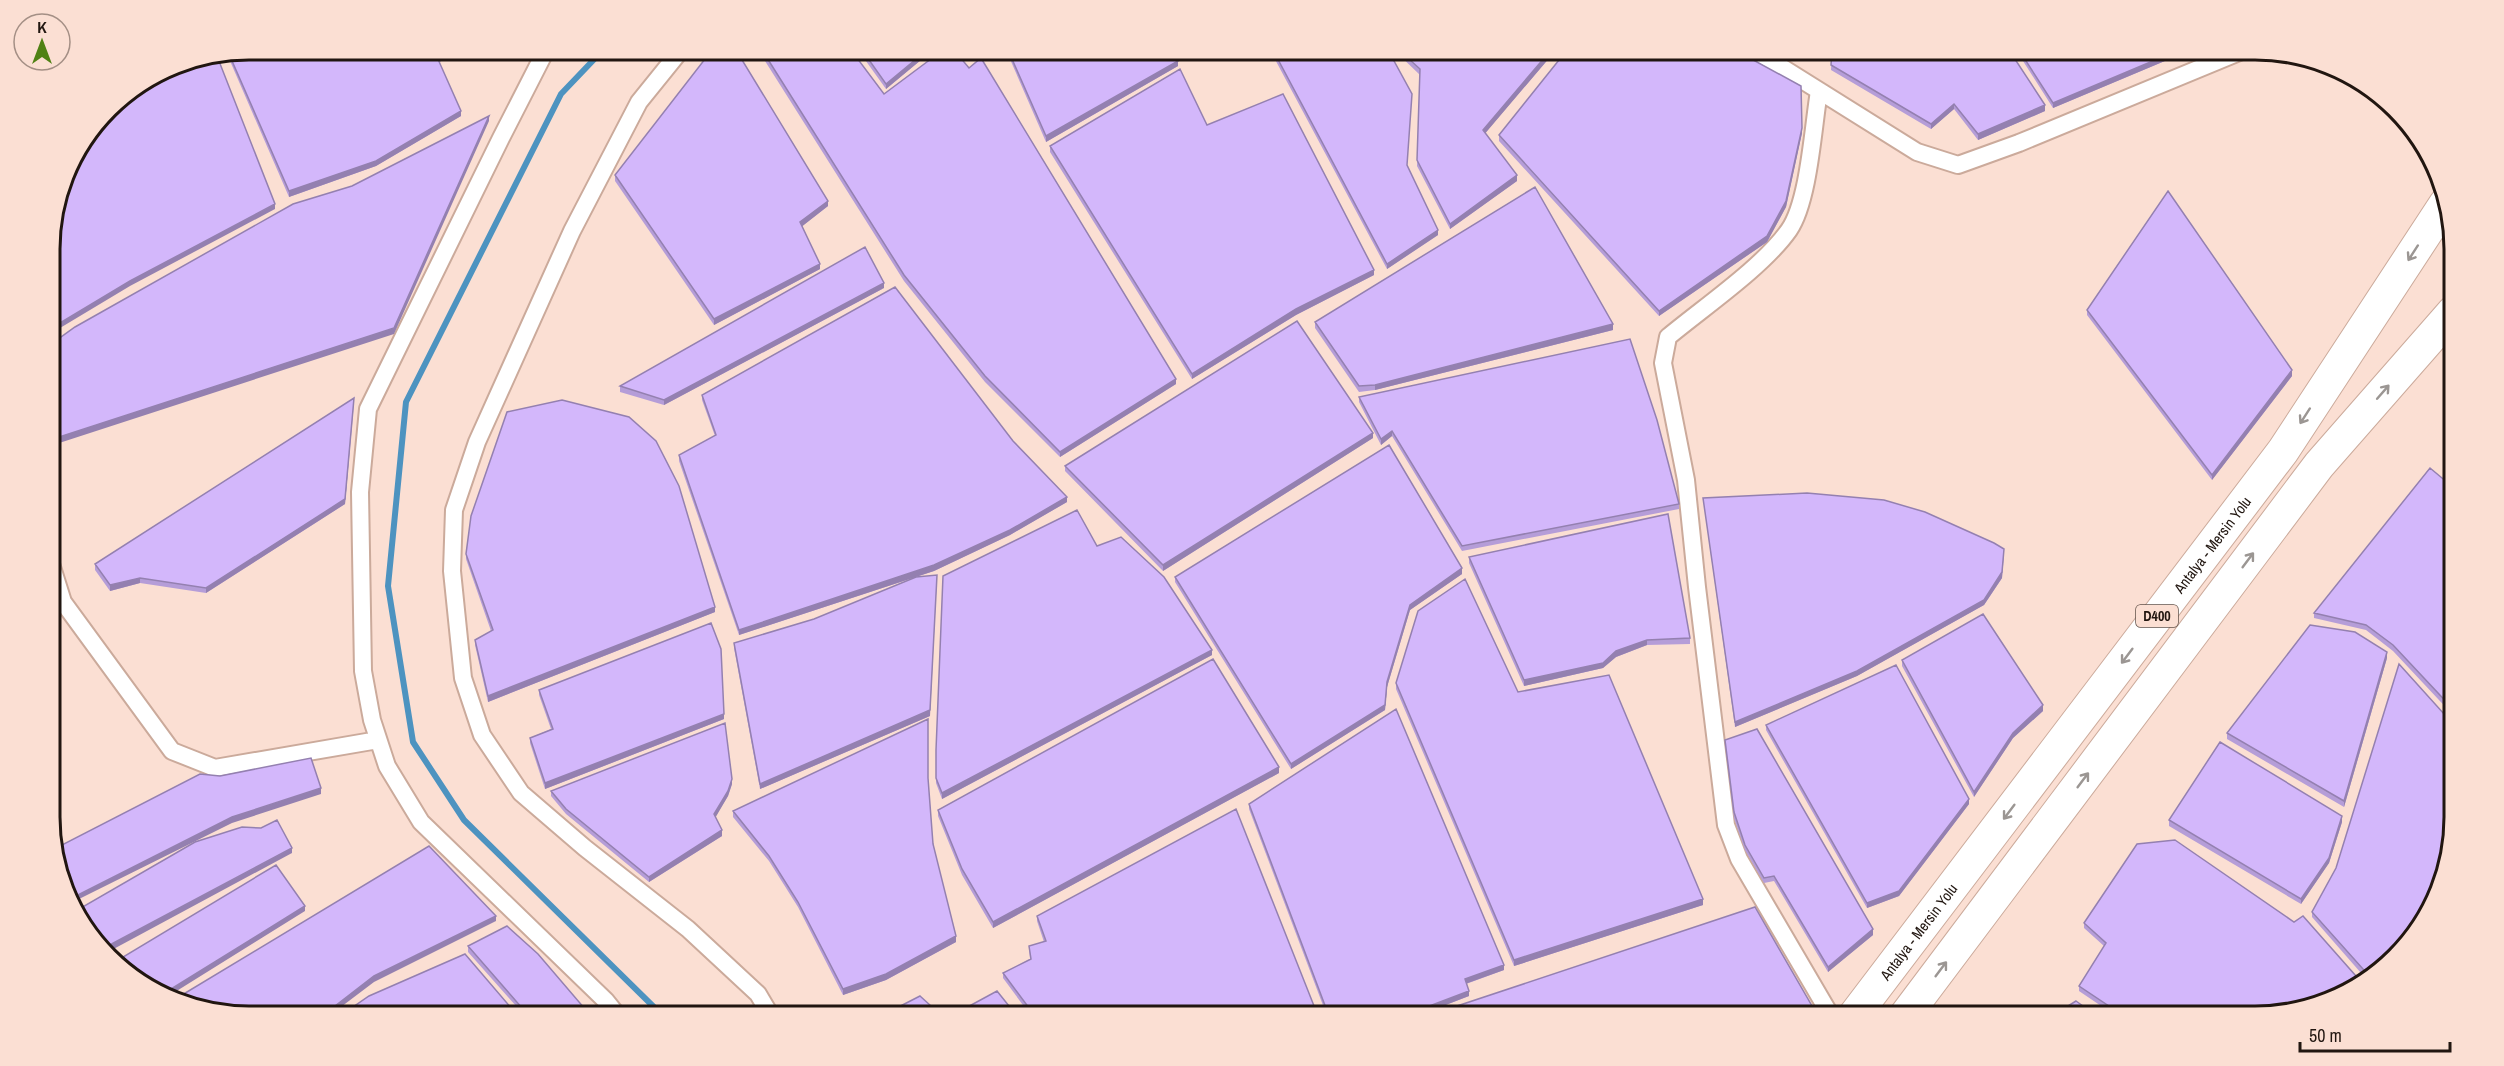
<svg xmlns="http://www.w3.org/2000/svg" width="2504" height="1066" viewBox="0 0 2504 1066" font-family="'Archivo Narrow',sans-serif">
<style>
.lines{fill:none;stroke-linecap:round;stroke-linejoin:round}
.stream{stroke:#4d93c0;stroke-width:6}
.street-casing{stroke:#cbaa9b;stroke-width:20}
.highway-casing{stroke:#cbaa9b;stroke-width:34}
.street{stroke:#fff;stroke-width:16}
.highway{stroke:#fff;stroke-width:32}
.wall{fill:#b59dd8}
.shaded-wall{fill:#9480b0}
.building{fill:#d3b7fb;stroke:#9480b0;stroke-width:1.5}
.oneway{stroke:#9b9693}
.labels{text-anchor:middle;dominant-baseline:central;stroke-width:4.5;stroke-linejoin:round;paint-order:stroke}
.shield{fill:#fbdfd3;stroke:#62524a;stroke-width:1.5}
.shield-label{font-size:14px;font-weight:bold;fill:#211610}
.street-label{font-size:15px;fill:#211610;stroke:#fbdfd3}
.rim{fill:none;stroke:#211610;stroke-width:3}
</style>
<rect width="100%" height="100%" fill="#fbdfd3"/>
<g class="lines">
<!-- stream -->
<path class="stream" d="M603,50L561,94L406,402L388,586L413,742L464,820L663,1016"/>
<!-- street casing -->
<g class="street-casing">
<path id="street" d="M546,50L501,138L368,409L360,492L363,671L372,720L387,766L421,822L606,1001L618,1016
M681,50L639,102L572,231L477,442L454,510L452,571L463,678L482,735L521,793L585,848L688,929L758,994L771,1016
M1754,50L1917,152L1958,165L2019,143L2244,50
M1819,91C1813,127 1809,201 1789,230C1763,267 1704,307 1668,337L1663,363L1686,480L1697,587L1726,825L1739,859L1831,1016
M51,564L63,602L172,751L215,768L378,740"/>
</g>
<!-- highway casing -->
<g class="highway-casing">
<g id="highway">
<path id="s1" d="M1854,1016L2283,451L2445,204"/>
<path d="M1905,1016L2319,465L2453,312"/>
</g>
</g>
<!-- street -->
<use href="#street" class="street"/>
<!-- highway -->
<use href="#highway" class="highway"/>
</g>
<!-- wall -->
<path class="wall" d="M249,50H464L439,62L461,116L376,166L289,197L227,54Z
M758,50H851L884,94L1176,384L1060,457L985,382L904,281Z
M858,50H933L886,89Z
M1006,50H1172L1178,66L1046,142Z
M1270,50H1382L1407,166L1438,235L1387,269Z
M1394,50H1556L1485,133L1517,181L1450,229L1417,166L1420,75Z
M1832,50L2045,111L1978,140L1954,109L1931,129L1831,70Z
M2016,50H2191L2053,108Z
M1207,125L1374,275L1296,315L1192,379L1050,152V146Z
M1802,133L1786,207L1767,242L1659,316L1499,141V135Z
M615,175L828,206L802,226L820,269L714,325L615,181Z
M884,288L664,405L620,392V386Z
M2087,310L2292,376L2212,480L2087,315Z
M1315,322L1613,330L1375,390L1359,392L1315,328Z
M702,395L1013,441L1067,502L1010,535L934,571L739,635L679,461V455L715,436L702,400Z
M1359,397L1679,504V509L1462,551L1392,436L1381,445L1359,402Z
M354,403L345,504L206,593L140,583L110,591L95,570V564Z
M1373,438L1163,571L1065,471V466Z
M2454,488V716L2393,651L2366,630L2314,618V613Z
M1703,498L2004,555L2002,578L1984,605L1857,676L1735,727Z
M1097,546L1212,655L942,799L936,783V750Z
M466,554L715,612L488,702L475,645V640L491,631L466,559Z
M1469,557L1690,638V644L1647,645L1616,657L1603,668L1524,686L1469,563Z
M1462,574L1410,610L1387,687L1385,710L1291,769L1175,582V577Z
M51,605L58,622V627L51,628Z
M734,643L930,716L760,789L734,648Z
M2387,658L2344,807L2227,739V733Z
M1902,660L2043,711L2013,738L1974,797L1902,666Z
M1396,683L1518,692L1703,905L1514,966L1396,689Z
M539,690L724,719L545,789L530,743V738L551,729L539,695Z
M1766,725L1969,804L1899,896L1867,908L1766,730Z
M1725,740L1873,935L1828,972L1774,881L1764,883L1745,850L1734,818Z
M1279,773L993,928L962,875L938,816V810Z
M928,778L933,844L956,942L886,980L843,995L798,907L769,861L733,817V811Z
M732,784L728,796L715,817L722,836L649,882L566,814L551,796V791Z
M1249,804L1504,970L1466,984L1469,996L1417,1016H1327L1249,809Z
M2169,820L2342,822L2329,863L2301,904L2169,826Z
M2312,912L2413,939L2368,981L2312,917Z
M1037,916L1318,1016H1031L1003,978V973L1030,959L1029,946L1044,942L1037,921Z
M2084,923L2268,1016H2116L2079,991V986L2104,946L2084,928Z
M468,946L591,1016H525L468,952Z"/>
<!-- shaded-wall -->
<path class="shaded-wall" d="M453,50H464L437,63V57Z
M927,50H933L886,89V84Z
M1551,50H1556L1483,136V130Z
M2179,50H2191L2053,108V103Z
M1178,61V66L1046,142V136Z
M1954,104V109L1931,129V124Z
M2045,105V111L1978,140V134Z
M461,111V116L376,166L289,197V191Z
M489,116V121L394,334L50,446V440Z
M1802,128V133L1786,207L1767,242L1659,316V311Z
M1517,175V181L1450,229V224Z
M828,201V206L800,228V222Z
M275,204V209L130,286L50,334V329L130,281Z
M1438,230V235L1387,269V264Z
M820,264V269L714,325V319Z
M1374,270V275L1296,315L1192,379V374L1296,309Z
M884,283V288L664,405V400Z
M1613,324V330L1375,390V385Z
M2292,370V376L2212,480V475Z
M1176,379V384L1060,457V452Z
M354,398L345,504L206,593V588Z
M1392,431V436L1381,445V439Z
M1373,433V438L1163,571V565Z
M1067,497V502L1010,535L934,571L739,635V630Z
M2004,549L2002,578L1984,605L1857,676L1735,727V722Z
M1462,568V574L1410,610L1387,687L1385,710L1291,769V764L1387,682L1410,605Z
M937,575L930,716L760,789V784Z
M140,578V583L110,591V585Z
M715,607V612L488,702V696Z
M1647,640V645L1616,657L1603,668L1524,686V680L1616,651Z
M1212,650V655L942,799V793Z
M2387,652V658L2344,807V801Z
M2043,705V711L2013,738L1974,797V792L2013,733Z
M724,714V719L545,789V783Z
M1279,767V773L993,928V922Z
M732,779V784L728,796L714,820V814Z
M321,788V794L232,823L75,901L74,897L232,817Z
M1969,799V804L1899,896L1867,908V903Z
M2342,816V822L2329,863L2301,904V899Z
M722,830V836L649,882V877Z
M292,848V853L108,952L104,948Z
M1703,899V905L1514,966V960Z
M305,906V911L167,997L163,994Z
M496,916V921L374,982L329,1016H322L374,976Z
M1873,929V935L1828,972V967Z
M956,936V942L886,980L843,995V989Z
M1504,965V970L1465,984V979Z
M1469,991V996L1417,1016H1403Z
M1812,1006V1011L1808,1016H1804Z"/>
<!-- building -->
<path class="building" d="M249,50H453L437,57L461,111L376,161L289,191L229,54Z
M712,50H736L828,201L800,222L820,264L714,319L615,175Z
M762,50H851L884,94L943,50H954L969,68L981,58L1176,379L1060,452L985,376L904,275Z
M862,50H927L886,84Z
M1008,50H1172L1178,61L1046,136Z
M1273,50H1382L1394,61L1412,94L1407,165L1438,230L1387,264Z
M1399,50H1551L1483,130L1517,175L1450,224L1417,160L1420,69Z
M1567,50H1735L1801,86L1802,128L1786,201L1767,236L1659,311L1499,135Z
M1832,50H2009L2045,105L1978,134L1954,104L1931,124L1831,65Z
M2019,50H2179L2053,103Z
M217,56L275,204L130,281L50,329V236L70,161L117,99L173,65Z
M1180,69L1207,125L1283,94L1374,270L1296,309L1192,374L1050,146Z
M489,116L394,328L50,440V345L75,327L293,204L352,186Z
M1535,187L1613,324L1375,385L1359,386L1315,322Z
M2168,191L2292,370L2212,475L2087,310Z
M865,247L884,283L664,400L620,386Z
M895,287L1013,441L1067,497L1010,530L934,565L739,630L679,455L716,435L702,395Z
M1297,321L1373,433L1163,565L1065,466Z
M1630,339L1657,420L1679,504L1462,546L1392,431L1381,439L1359,397Z
M354,398L345,499L206,588L140,578L110,585L95,564Z
M562,400L629,417L656,441L679,486L715,607L488,696L475,640L493,630L466,554L471,516L507,412Z
M1389,445L1462,568L1410,605L1387,682L1385,705L1291,764L1175,577Z
M2430,468L2454,488V710L2393,645L2366,625L2314,613Z
M1807,493L1884,500L1925,512L1994,543L2004,549L2002,572L1984,600L1857,671L1735,722L1703,498Z
M1077,510L1097,546L1121,537L1164,577L1212,650L942,793L936,778V750L943,576Z
M1668,514L1690,638L1647,640L1616,651L1603,663L1524,680L1469,557Z
M937,575L930,710L760,784L734,643L814,619L916,577Z
M1465,579L1518,692L1609,675L1703,899L1514,960L1396,683L1418,611Z
M51,605L58,622L51,623Z
M1983,614L2043,705L2013,733L1974,792L1902,660Z
M711,623L721,649L724,714L545,783L530,738L553,729L539,690Z
M2310,625L2355,632L2387,652L2344,801L2227,733Z
M1213,659L1279,767L993,922L962,869L938,810Z
M2399,664L2454,725V817L2439,893L2413,939L2371,978L2312,912L2336,868Z
M1896,665L1969,799L1899,891L1867,903L1766,725Z
M1396,709L1504,965L1465,979L1469,991L1403,1016H1329L1249,804Z
M928,719V778L933,844L956,936L886,974L843,989L798,902L769,856L733,811Z
M725,723L732,779L728,791L714,814L722,830L649,877L566,809L551,791Z
M1757,729L1873,929L1828,967L1774,876L1764,878L1745,845L1734,812L1725,740Z
M2220,742L2342,816L2329,858L2301,899L2169,820Z
M311,758L321,788L232,817L74,897L54,849L200,774L220,776Z
M1236,809L1318,1016H1035L1003,973L1031,959L1029,946L1046,941L1037,916Z
M277,820L292,848L104,948L91,939L79,909L195,842L242,827L261,828Z
M2175,840L2294,922L2303,916L2363,984L2268,1016H2124L2079,986L2106,943L2084,923L2137,844Z
M429,846L496,916L374,976L322,1016L249,1017L172,1001Z
M276,865L305,906L163,994L118,960Z
M1755,907L1812,1006L1804,1016H1438L1436,1013Z
M507,926L538,954L591,1016H529L468,946Z
M465,954L518,1016H340L369,996Z
M997,991L1017,1016H951Z
M920,996L942,1016H881Z
M2076,1001L2097,1016H2052Z"/>
<!-- one-way arrows -->
<defs><path id="oneway-shaft" d="M-6 0H5M1.5-3L5.5 0L1.5 3" fill="none" stroke-width="1.6" stroke-linecap="round" stroke-linejoin="round" transform="scale(1.5)"/></defs>
<g class="oneway">
<use href="#oneway-shaft" transform="translate(2413 253) rotate(123)"/>
<use href="#oneway-shaft" transform="translate(2383 392) rotate(-49)"/>
<use href="#oneway-shaft" transform="translate(2305 416) rotate(123)"/>
<use href="#oneway-shaft" transform="translate(2248 560) rotate(-53)"/>
<use href="#oneway-shaft" transform="translate(2127 656) rotate(127)"/>
<use href="#oneway-shaft" transform="translate(2083 780) rotate(-53)"/>
<use href="#oneway-shaft" transform="translate(2009 812) rotate(127)"/>
<use href="#oneway-shaft" transform="translate(1941 969) rotate(-53)"/>
</g>
<g class="labels">
<!-- shield labels -->
<rect class="shield" x="2136" y="605" width="42" height="22" rx="4.5"/>
<g class="shield-label">
<text x="2157" y="616">D400</text>
</g>
<!-- street labels -->
<g class="street-label">
<text stroke="none"><textPath href="#s1" startOffset="592">Antalya - Mersin Yolu</textPath></text>
<text stroke="none"><textPath href="#s1" startOffset="106">Antalya - Mersin Yolu</textPath></text>
</g>
</g>
<!-- crop -->
<path d="M0 0H2504V1066H0ZM249 60H2255A189 189 0 0 1 2444 249V817A189 189 0 0 1 2255 1006H249A189 189 0 0 1 60 817V249A189 189 0 0 1 249 60Z" fill="#fbdfd3" fill-rule="evenodd"/>
<path class="rim" d="M249 60H2255A189 189 0 0 1 2444 249V817A189 189 0 0 1 2255 1006H249A189 189 0 0 1 60 817V249A189 189 0 0 1 249 60Z"/>
<!-- north arrow -->
<g transform="translate(42 42)"><circle r="28" fill="#fbdfd3" stroke="#a48f85" stroke-width="1.5"/>
<path d="M0-4.5L10 22L0 15L-10 22Z" fill="#4f8114"/>
<text y="-9" font-size="16" font-weight="bold" text-anchor="middle" fill="#211610">K</text>
</g>
<!-- scale -->
<path d="M2300 1042v9h150v-9" fill="none" stroke="#211610" stroke-width="3"/>
<text x="2309" y="1042" font-size="18" fill="#211610" stroke="#fbdfd3" stroke-width="4.5" paint-order="stroke">50 m</text>
</svg>
